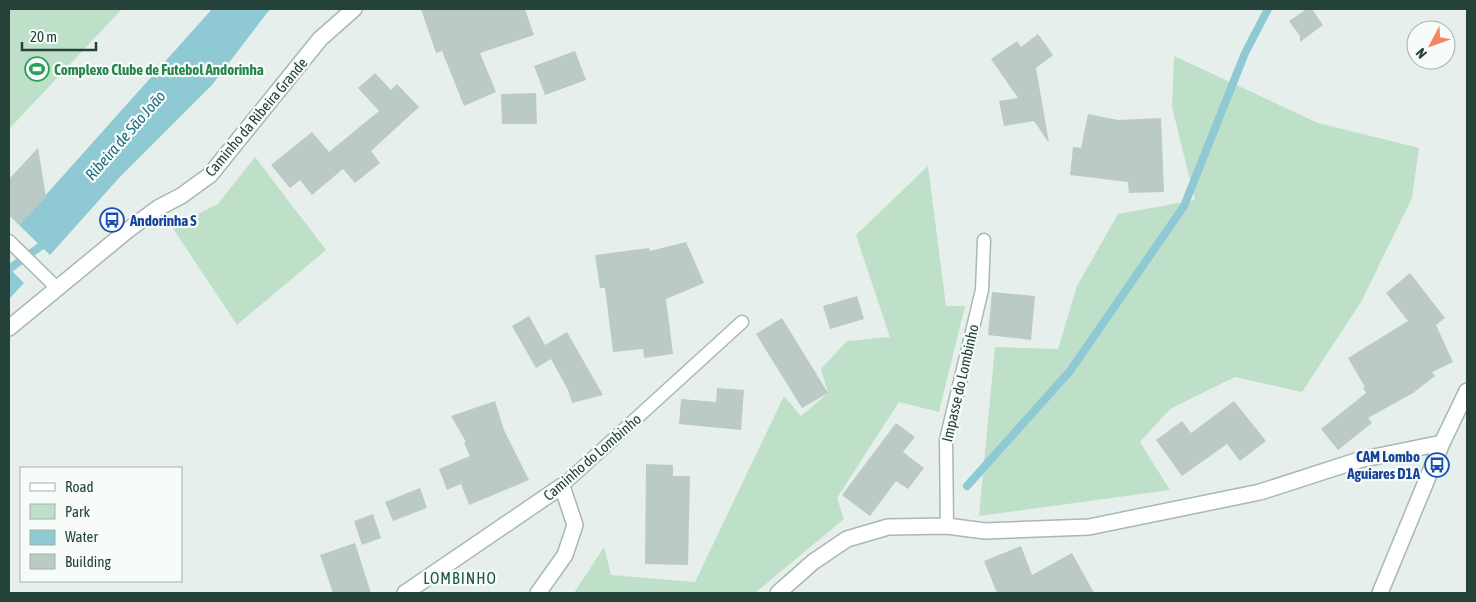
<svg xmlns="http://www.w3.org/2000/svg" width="1476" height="602" viewBox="0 0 1476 602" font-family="'Asap Condensed',sans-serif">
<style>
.green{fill:#bfe0c8}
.water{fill:#8ec9d4}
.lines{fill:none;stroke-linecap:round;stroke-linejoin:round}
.stream{stroke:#8ec9d4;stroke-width:8}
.building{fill:#bbcac4}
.lane-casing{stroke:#a8b8b2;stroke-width:15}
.street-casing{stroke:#a8b8b2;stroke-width:18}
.lane{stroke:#fff;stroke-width:12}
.street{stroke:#fff;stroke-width:15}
.labels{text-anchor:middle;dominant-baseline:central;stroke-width:4.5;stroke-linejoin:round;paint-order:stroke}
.leisure-label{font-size:15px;font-weight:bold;fill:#27864d;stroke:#f7fbf9;text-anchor:start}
.street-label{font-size:15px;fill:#24423a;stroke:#f7fbf9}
.transit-label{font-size:15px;font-weight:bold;fill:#164399;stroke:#f7fbf9;text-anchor:start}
.water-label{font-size:16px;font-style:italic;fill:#1c6f80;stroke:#f7fbf9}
.neighbourhood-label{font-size:16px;letter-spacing:1px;fill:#1f5548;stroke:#f7fbf9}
</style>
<rect width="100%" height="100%" fill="#e6efeb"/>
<!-- green -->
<path class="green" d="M9,9H122L9,129Z
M1174,56L1318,123L1419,148L1412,198L1361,302L1302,392L1235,377L1170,409L1140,442L1170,490L979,516L995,347L1058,349L1077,286L1118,214L1195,200L1172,107Z
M255,157L326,250L237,325L172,227L218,204Z
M928,166L946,306H965L939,412L899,402L837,498L844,519L755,593H574L604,547L611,575L695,582L784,396L801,416L828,393L821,369L847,341L890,337L856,235Z"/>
<!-- water -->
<path class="water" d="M212,9H270L212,85L118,179L50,255L19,225Z
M9,268L24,283L9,299Z"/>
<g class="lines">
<!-- stream -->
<path class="stream" d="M9,269L48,241
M967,486L1070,371L1184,206L1245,53L1268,9"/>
</g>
<!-- building -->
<path class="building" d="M421,9H525L534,35L480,53L496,92L464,106L442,51L436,53Z
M1307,9H1312L1323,25L1300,42V36L1289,21Z
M1038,34L1053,55L1036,68L1049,143L1034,121L1004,126L999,101L1018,98L991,59L1017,41L1021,47Z
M575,51L586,80L545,95L534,66Z
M375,73L391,90L397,84L419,107L371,151L380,163L355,183L343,169L312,195L300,180L290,188L271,165L312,132L329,152L379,111L358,88Z
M536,93L537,124H502L501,94Z
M1088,114L1118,120L1161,118L1164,192L1129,193L1128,182L1070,175L1073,147L1081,148Z
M38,148L46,197L19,225L9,215V179Z
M686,242L704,283L666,299L673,354L644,358L643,349L613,352L605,288H600L595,255L649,248L650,251Z
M1410,273L1445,318L1436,325L1453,362L1432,372L1435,376L1413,393L1368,418L1372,423L1338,450L1321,429L1366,393L1363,388L1365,387L1348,358L1408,321L1386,293Z
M992,292L1035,296L1031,340L988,335Z
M857,296L864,319L830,329L823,306Z
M529,316L545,345L567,332L603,395L572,403L568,390L551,359L536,368L512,326Z
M782,318L828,393L802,408L756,334Z
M717,388L744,390L741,430L679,424L681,399L716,402Z
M495,401L504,430L529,480L469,505L461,484L447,490L439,469L470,456L464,443L466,442L451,416Z
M1234,401L1266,441L1240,461L1227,444L1182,476L1156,440L1182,421L1191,433Z
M896,423L915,437L903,452L924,468L908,489L896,481L870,516L842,495Z
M646,464L673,465V476H690L688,565L645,564Z
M420,488L427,508L393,521L385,502Z
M373,514L381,538L362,545L354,521Z
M355,543L371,593H333L320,555Z
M1021,546L1032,575L1072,553L1094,593H997L984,561Z"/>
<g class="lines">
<!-- lane casing -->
<g class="lane-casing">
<path id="lane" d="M9,241L56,287
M562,486L742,322
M947,526L946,440L982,290L984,240"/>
</g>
<!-- street casing -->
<g class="street-casing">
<path id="street" d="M9,328L128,230L158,208L181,196L210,175L320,39L354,9
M405,593L562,486L575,525L565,555L538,593
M778,593L813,562L847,539L888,527L947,526L985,531L1089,527L1260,492L1359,460L1442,443
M1380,593L1442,443L1467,391"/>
</g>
<!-- lane -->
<use href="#lane" class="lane"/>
<!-- street -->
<use href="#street" class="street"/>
</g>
<!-- icons -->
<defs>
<g id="stadium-ring" transform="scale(1.25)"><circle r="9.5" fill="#f7fbf9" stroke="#2e9e5b" stroke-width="1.5"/><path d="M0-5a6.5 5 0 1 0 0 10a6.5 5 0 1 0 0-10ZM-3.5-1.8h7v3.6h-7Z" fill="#2e9e5b"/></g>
<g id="bus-ring" transform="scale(1.25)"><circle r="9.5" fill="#f7fbf9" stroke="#1a4fb4" stroke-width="1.5"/><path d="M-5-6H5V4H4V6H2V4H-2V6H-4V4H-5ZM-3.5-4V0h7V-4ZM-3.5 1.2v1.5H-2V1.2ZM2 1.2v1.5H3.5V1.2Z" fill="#1a4fb4"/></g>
</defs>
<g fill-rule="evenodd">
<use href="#stadium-ring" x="37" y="69"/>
<use href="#bus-ring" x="112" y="220"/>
<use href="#bus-ring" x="1437" y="465"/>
</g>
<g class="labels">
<!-- leisure labels -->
<g class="leisure-label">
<text x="54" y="69">Complexo Clube de Futebol Andorinha</text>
</g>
<!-- street labels -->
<g class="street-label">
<text transform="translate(256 117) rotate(-50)">Caminho da Ribeira Grande</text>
<text transform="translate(960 383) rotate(-77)">Impasse do Lombinho</text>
<text transform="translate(592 457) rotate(-41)">Caminho do Lombinho</text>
</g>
<!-- transit labels -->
<g class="transit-label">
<text x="130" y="220">Andorinha S</text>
<text x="1420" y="456" text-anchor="end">CAM Lombo<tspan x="1420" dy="17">Aguiares D1A</tspan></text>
</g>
<!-- water labels -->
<g class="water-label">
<text transform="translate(125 135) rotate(-49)">Ribeira de São João</text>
</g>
<!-- neighbourhood labels -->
<g class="neighbourhood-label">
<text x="460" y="578">LOMBINHO</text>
</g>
</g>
<!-- border -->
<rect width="1476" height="602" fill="none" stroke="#24423a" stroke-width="20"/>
<!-- legend -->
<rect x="20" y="467" width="162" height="115" fill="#f7fbf9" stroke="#a3b1ad"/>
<rect x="30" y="483" width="25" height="8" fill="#ffffff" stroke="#a3b1ad"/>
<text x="65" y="492" font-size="15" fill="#24423a">Road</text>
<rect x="30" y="504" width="25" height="15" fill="#bfe0c8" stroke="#a3b1ad"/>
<text x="65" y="517" font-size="15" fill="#24423a">Park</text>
<rect x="30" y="530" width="25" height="15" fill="#8ec9d4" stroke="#a3b1ad"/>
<text x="65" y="542" font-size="15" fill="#24423a">Water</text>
<rect x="30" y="554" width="25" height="15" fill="#bbcac4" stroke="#a3b1ad"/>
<text x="65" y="567" font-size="15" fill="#24423a">Building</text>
<!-- north arrow -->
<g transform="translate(1431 45) rotate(229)"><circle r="24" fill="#f7fbf9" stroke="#a3b1ad"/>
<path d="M0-4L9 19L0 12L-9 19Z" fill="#f4845f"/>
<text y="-8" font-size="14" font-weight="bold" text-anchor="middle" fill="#24423a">N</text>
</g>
<!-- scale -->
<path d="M22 42v8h74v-8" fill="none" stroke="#24423a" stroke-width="2.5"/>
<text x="30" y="42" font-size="15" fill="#24423a" stroke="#f7fbf9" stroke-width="4" paint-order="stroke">20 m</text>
</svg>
